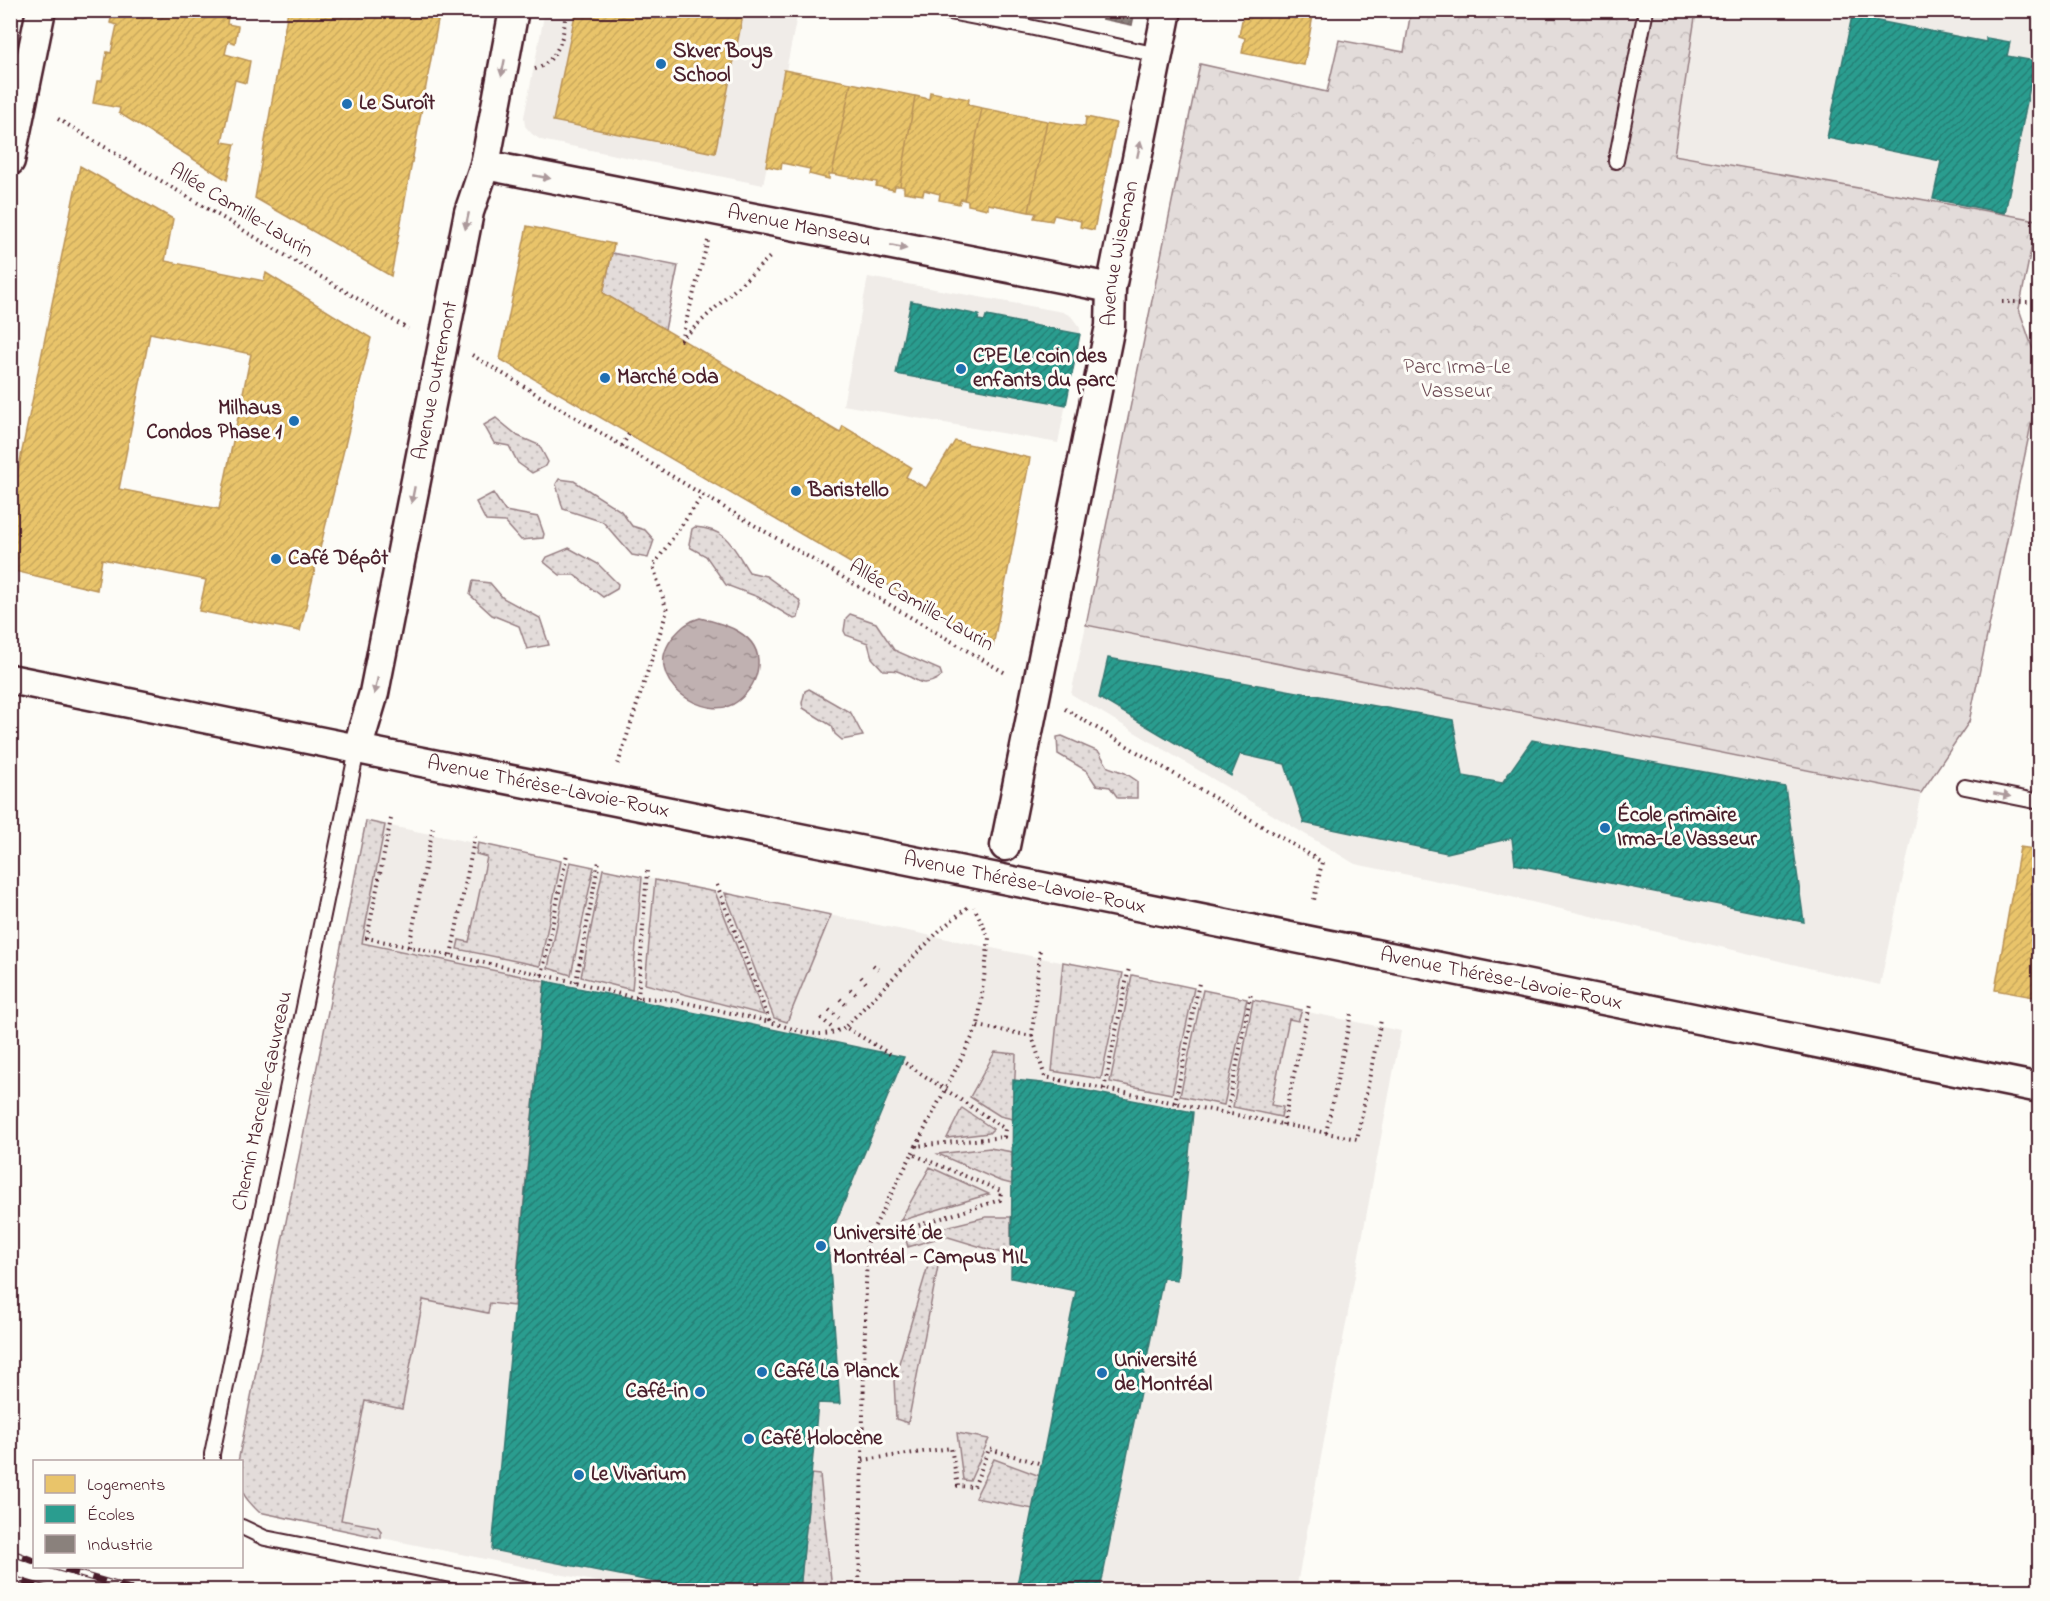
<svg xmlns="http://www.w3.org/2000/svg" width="2050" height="1601" viewBox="0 0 2050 1601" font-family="'Indie Flower',sans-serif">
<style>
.built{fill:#f0ece8}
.grass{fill:url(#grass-dots);stroke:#967e82;stroke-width:1.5}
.park{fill:url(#park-crowns);stroke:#967e82;stroke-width:1.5}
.water{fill:url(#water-ripples);stroke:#91777b;stroke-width:1.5}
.homes{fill:url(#homes-hatch);stroke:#b99257;stroke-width:1.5;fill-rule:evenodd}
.schools{fill:url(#schools-hatch);stroke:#347771;stroke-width:1.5}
.industry{fill:url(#industry-hatch);stroke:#776464;stroke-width:1.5}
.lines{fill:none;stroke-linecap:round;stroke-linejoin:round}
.lane-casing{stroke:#4a1f2b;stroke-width:18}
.street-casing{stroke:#4a1f2b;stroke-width:33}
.path{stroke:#4a1f2b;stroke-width:4;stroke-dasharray:1.5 4.5;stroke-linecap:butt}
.lane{stroke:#fdfcf7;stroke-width:14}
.street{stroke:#fdfcf7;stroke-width:28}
.rail-casing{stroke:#4a1f2b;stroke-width:7}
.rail{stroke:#fdfcf7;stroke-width:4.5;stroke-dasharray:14;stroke-linecap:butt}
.oneway{fill:#ac999b}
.poi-dot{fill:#1f6fb2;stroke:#fdfcf7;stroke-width:2}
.labels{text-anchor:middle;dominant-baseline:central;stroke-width:6;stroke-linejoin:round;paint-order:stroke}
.poi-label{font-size:21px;font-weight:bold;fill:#4a1f2b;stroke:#fdfcf7;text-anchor:start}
.street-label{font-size:21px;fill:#4a1f2b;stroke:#fdfcf7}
.park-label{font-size:21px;fill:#704e57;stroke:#fdfcf7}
</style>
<defs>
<pattern id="grass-dots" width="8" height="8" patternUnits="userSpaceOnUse" patternTransform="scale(1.5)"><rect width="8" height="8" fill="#e3dcda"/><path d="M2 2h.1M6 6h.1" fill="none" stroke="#c4bcbb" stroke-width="1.8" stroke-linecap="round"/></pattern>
<pattern id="park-crowns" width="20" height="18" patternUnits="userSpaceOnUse" patternTransform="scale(1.5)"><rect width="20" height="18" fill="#e3dcda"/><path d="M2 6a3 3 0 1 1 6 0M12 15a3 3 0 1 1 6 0" fill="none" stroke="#c4bcbb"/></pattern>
<pattern id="water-ripples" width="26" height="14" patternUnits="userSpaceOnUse" patternTransform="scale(1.5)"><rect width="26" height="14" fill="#c0b1b1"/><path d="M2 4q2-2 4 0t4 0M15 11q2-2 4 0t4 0" fill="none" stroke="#9e8f90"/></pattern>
<pattern id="homes-hatch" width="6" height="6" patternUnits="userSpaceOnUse" patternTransform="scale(1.5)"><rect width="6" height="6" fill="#e9c46a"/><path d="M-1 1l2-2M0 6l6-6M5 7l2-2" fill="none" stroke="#c9a85c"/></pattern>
<pattern id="schools-hatch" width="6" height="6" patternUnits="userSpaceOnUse" patternTransform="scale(1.5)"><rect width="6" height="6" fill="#2a9d8f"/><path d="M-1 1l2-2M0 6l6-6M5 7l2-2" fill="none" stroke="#267f75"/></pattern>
<pattern id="industry-hatch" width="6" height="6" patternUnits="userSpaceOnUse" patternTransform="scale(1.5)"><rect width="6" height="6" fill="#8a817c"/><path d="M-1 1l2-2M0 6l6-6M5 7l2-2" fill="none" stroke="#736966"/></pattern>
</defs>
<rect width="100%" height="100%" fill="#fdfcf7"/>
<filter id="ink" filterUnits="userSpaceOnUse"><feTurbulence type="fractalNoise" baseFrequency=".0167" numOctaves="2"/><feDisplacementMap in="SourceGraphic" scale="12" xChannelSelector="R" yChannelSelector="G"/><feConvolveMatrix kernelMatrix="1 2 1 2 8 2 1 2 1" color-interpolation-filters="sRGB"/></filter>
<g filter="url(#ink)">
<!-- built -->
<path class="built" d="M545,11H798L763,185L541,140L532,134L525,126L524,117Z
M1696,11H2039L2040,210L2037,220L1674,155Z
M868,277L1063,312L1071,316L1080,328V334L1058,443L843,405Z
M1086,625L1921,793L1880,985L1486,891L1355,864L1071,694Z
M366,821L1401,1031L1296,1590H638L269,1515L259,1512L245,1498L242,1492V1462H238Z"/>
<!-- grass -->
<path class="grass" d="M612,253L678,266L665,330L603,293Z
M496,418L518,436L539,445L548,462L546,466L532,473L518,463L509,446L494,443L484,425Z
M559,479L574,481L621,511L632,526L645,530L654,540L648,558L632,555L603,522L563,509L556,484Z
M493,493L505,511L538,517L544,534L543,538L521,540L505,522L486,521L476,502Z
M695,527C729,530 732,546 749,572L766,576L799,600L801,605L798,618L794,619L758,597L726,585L706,556L691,548L689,544L692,529Z
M569,548L598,564L618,584L617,589L603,597L574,575H560L544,562L547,557Z
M473,581L490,583L503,598L540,618L549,645L527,649L519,626L492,615L470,595Z
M850,614L876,623L894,650L940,670L942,676C920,691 918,678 897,671C893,670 887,670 883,670L872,658L868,643L846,635L844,631L846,618Z
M809,689L851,713L863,736L842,740L835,734L832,726L803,708L802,703L805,691Z
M1062,736L1099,752L1108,767L1125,773L1137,781V798H1118L1110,787L1096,785L1087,771L1058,754L1057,737Z
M366,821L385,825L362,943L545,981L514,1306L490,1303L488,1313L423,1300L402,1409L365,1401L341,1520L378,1527L381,1531V1538L259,1512C237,1491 242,1491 242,1462H238Z
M478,843L561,861L540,966L457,949L459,940L469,942L487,857L476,854Z
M570,862L594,867L571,975L548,968Z
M603,869L642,877L632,990L581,977Z
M655,880L715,892L764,1015L645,984Z
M725,893L831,915L787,1022L774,1018Z
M1063,962L1123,973L1101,1079L1052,1071Z
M1132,975L1194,988L1172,1094L1110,1082Z
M1203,990L1247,999L1224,1105L1180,1096Z
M1253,1000L1302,1010L1298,1021L1289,1019L1271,1105L1283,1107L1281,1117L1233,1107Z
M995,1052L1016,1054L1013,1119L1000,1116L970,1097Z
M962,1108L993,1129L989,1133L947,1138Z
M990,1148L1012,1152V1184L1000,1181L938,1154Z
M930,1167L989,1194L900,1221Z
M986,1217H1011V1256L945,1236L908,1247L905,1237Z
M930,1259L939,1261L908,1423L896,1419L894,1380Z
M957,1433L989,1439L970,1481L963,1480Z
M994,1459L1040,1476L1033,1509L975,1498Z
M811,1474L820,1475L832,1590H800Z"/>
<!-- park -->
<path class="park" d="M1411,11H1696L1674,155L2037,220L2019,309L2039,367L2038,387L2028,440L1969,722L1921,793L1086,625L1200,64L1327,92L1339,40L1404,52Z"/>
<!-- water -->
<path class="water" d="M700,618C713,621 728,625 739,632C768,649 761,682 738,701C708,725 637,680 674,636C682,627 688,621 700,618Z"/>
<!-- homes -->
<path class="homes" d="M113,10H229L227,24L238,26L235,43L228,41L225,54L250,61L246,83L235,80L222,142L235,144L227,180L119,113L120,108L93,103L97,81H102L107,52L111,53L117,25L110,23Z
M288,10H440L391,276L255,198Z
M576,10H744L715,153L553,121Z
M1244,10H1314L1304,65L1242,53L1245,38L1239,36Z
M784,70L851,83L832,174H829V179L809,174L810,169L782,163L781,169L766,166Z
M851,83L915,96L900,186H895L894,190L876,186L877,182L832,174Z
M930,92L969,99L968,105L982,108L964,200L961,199L959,204L939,200L940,194L924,190L923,195L904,192V187L900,186L915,96L929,99Z
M982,108L1047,121L1029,212L988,204V209L968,205V201L964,200Z
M1086,117L1116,123L1094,230L1080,227L1081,221L1054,215L1052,221L1034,218L1036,213L1029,212L1047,121L1085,127Z
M80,166L173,219L165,261L264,281L266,273L371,338L300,631L199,611L206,580L102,559L97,590L10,570V510ZM150,333L251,354L219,509L119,489Z
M527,226L614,244L603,293L840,433L843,426L911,467L906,477L926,488L955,441L1030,458L993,646L500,359Z
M2020,847L2040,850V998L1995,990Z"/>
<!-- schools -->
<path class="schools" d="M1852,16L1986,42V38L2010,42L2007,56L2035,61L2005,213L1933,199L1941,161L1827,138Z
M911,301L979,315L978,320L985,321L986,316L1080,334L1066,405L896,374Z
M1108,658L1453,720L1463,776L1502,783L1532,740L1785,787L1804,922L1515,864L1512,838L1447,853L1304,823L1285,764L1240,754L1231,776L1099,698Z
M545,981L904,1057L828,1241L840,1404L818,1403L800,1590H696L492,1550Z
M1013,1080L1052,1084L1193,1112L1177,1280L1163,1278L1100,1590H1016L1076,1291L1011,1278Z"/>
<!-- industry -->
<path class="industry" d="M1104,10H1135L1132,25L1102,19Z"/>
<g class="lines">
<!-- lane casing -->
<g class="lane-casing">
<path id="lane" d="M939,10L1029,27L1158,55
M1616,161L1646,10
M1965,787L2040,802
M212,1462V1454L357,750
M242,1527L265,1538L526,1590"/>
</g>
<!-- street casing -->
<g class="street-casing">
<g id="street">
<path d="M10,161L41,10"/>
<path id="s1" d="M485,165L1111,288"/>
<path id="s2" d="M10,679L2040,1088"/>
<path id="s3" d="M357,750L374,693L469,212L485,165L514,10"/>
<path id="s4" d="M1005,846L1110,326L1111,288L1167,10"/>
</g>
</g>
<!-- path -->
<path class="path" d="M535,69C558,62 566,33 565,10
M58,119L408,329
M708,241L681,340L772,255
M2002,302H2028
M472,355L703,495L1007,674
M622,446L629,434
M1065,709L1322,862L1314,900
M618,764L667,611L653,566L703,495
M391,819L367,938L576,982L631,997L674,1000L770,1022
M717,885L770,1022C795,1029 821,1042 845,1027
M409,947L433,827
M451,955L475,836
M873,965L878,969
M542,975L567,854
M861,977L866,983
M576,982L599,861
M850,989L857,995
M638,998L647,871
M840,999L848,1007
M829,1010L839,1018
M821,1018L831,1027
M978,1026L1032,1036L1045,1077L1357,1139L1381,1020
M1032,1036L1040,948
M890,1054L845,1027L941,929L969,906
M1104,1089L1129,968
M1175,1103L1199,983
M1227,1114L1251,993
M1283,1125L1309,1005
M1326,1133L1351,1014
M916,1146L978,1026L989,938L974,907
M867,1241L1000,1200L1001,1191L912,1154L916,1146L1004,1137L1005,1129L902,1061
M863,1460L951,1448L958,1486L974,1487L989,1449L1042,1464
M859,1590L867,1241L912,1154"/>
<!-- lane -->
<use href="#lane" class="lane"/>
<!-- street -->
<use href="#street" class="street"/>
<!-- rail casing -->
<g class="rail-casing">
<path id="rail" d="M10,1552L34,1561
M51,1566L135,1590
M10,1578L50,1590"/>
</g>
<!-- rail -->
<use href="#rail" class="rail"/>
</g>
<!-- one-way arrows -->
<defs><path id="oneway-solid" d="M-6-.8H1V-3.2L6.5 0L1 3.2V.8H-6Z" transform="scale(1.5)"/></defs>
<g class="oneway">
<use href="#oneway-solid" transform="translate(503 68) rotate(101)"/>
<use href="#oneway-solid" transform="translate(1139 149) rotate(-78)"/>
<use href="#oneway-solid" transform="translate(542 177) rotate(11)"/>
<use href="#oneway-solid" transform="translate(467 221) rotate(102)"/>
<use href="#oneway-solid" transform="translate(899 247) rotate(11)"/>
<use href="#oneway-solid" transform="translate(413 495) rotate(101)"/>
<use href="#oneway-solid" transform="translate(376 686) rotate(102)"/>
<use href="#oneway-solid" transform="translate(2002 795) rotate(11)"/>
</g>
</g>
<!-- markers -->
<g class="poi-dot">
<circle cx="661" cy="64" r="6"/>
<circle cx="347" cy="104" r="6"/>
<circle cx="961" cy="369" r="6"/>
<circle cx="605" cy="378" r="6"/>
<circle cx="294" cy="421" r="6"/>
<circle cx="796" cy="491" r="6"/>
<circle cx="276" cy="559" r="6"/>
<circle cx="1605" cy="828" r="6"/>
<circle cx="821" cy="1246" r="6"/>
<circle cx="762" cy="1372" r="6"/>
<circle cx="1102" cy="1373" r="6"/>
<circle cx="700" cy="1392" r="6"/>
<circle cx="749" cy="1439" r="6"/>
<circle cx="579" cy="1475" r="6"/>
</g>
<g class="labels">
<!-- poi labels -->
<g class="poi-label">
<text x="673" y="52">Skver Boys<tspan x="673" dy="24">School</tspan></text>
<text x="359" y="104">Le Suroît</text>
<text x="973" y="357">CPE Le coin des<tspan x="973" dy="24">enfants du parc</tspan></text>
<text x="617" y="378">Marché Oda</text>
<text x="282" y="409" text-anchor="end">Milhaus<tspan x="282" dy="24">Condos Phase 1</tspan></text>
<text x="808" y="491">Baristello</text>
<text x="288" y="559">Café Dépôt</text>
<text x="1617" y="816">École primaire<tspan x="1617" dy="24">Irma-Le Vasseur</tspan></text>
<text x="833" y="1234">Université de<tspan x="833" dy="24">Montréal - Campus MIL</tspan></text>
<text x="1114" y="1361">Université<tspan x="1114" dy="24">de Montréal</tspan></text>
<text x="774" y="1372">Café La Planck</text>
<text x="688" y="1392" text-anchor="end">Café-in</text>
<text x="761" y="1439">Café Holocène</text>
<text x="591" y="1475">Le Vivarium</text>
</g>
<!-- street labels -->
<g class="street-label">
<text transform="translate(241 211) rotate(31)">Allée Camille-Laurin</text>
<text stroke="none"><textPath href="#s1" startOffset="320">Avenue Manseau</textPath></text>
<text stroke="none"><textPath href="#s4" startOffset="604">Avenue Wiseman</textPath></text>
<text stroke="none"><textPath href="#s3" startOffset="378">Avenue Outremont</textPath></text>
<text transform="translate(921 606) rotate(30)">Allée Camille-Laurin</text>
<text stroke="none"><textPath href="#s2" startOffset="549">Avenue Thérèse-Lavoie-Roux</textPath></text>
<text stroke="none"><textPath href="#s2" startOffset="1035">Avenue Thérèse-Lavoie-Roux</textPath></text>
<text stroke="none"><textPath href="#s2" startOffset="1521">Avenue Thérèse-Lavoie-Roux</textPath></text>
<text transform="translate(263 1101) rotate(-78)">Chemin Marcelle-Gauvreau</text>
</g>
<!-- park labels -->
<g class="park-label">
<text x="1457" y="368">Parc Irma-Le<tspan x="1457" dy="24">Vasseur</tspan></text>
</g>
</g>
<!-- margin -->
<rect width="2050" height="1601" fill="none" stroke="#fdfcf7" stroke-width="36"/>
<rect x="18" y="18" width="2014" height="1565" fill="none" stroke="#4a1f2b" stroke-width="2" filter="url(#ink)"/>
<!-- legend -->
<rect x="33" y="1460" width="210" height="108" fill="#fdfcf7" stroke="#b5a4a5" stroke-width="1.5"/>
<rect x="45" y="1475" width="30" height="18" fill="#e9c46a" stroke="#b5a4a5" stroke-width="1.5"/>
<text x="87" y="1490" font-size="18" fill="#4a1f2b">Logements</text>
<rect x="45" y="1505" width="30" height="18" fill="#2a9d8f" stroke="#b5a4a5" stroke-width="1.5"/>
<text x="87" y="1520" font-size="18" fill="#4a1f2b">Écoles</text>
<rect x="45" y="1535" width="30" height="18" fill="#8a817c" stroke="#b5a4a5" stroke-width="1.5"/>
<text x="87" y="1550" font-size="18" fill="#4a1f2b">Industrie</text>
</svg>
